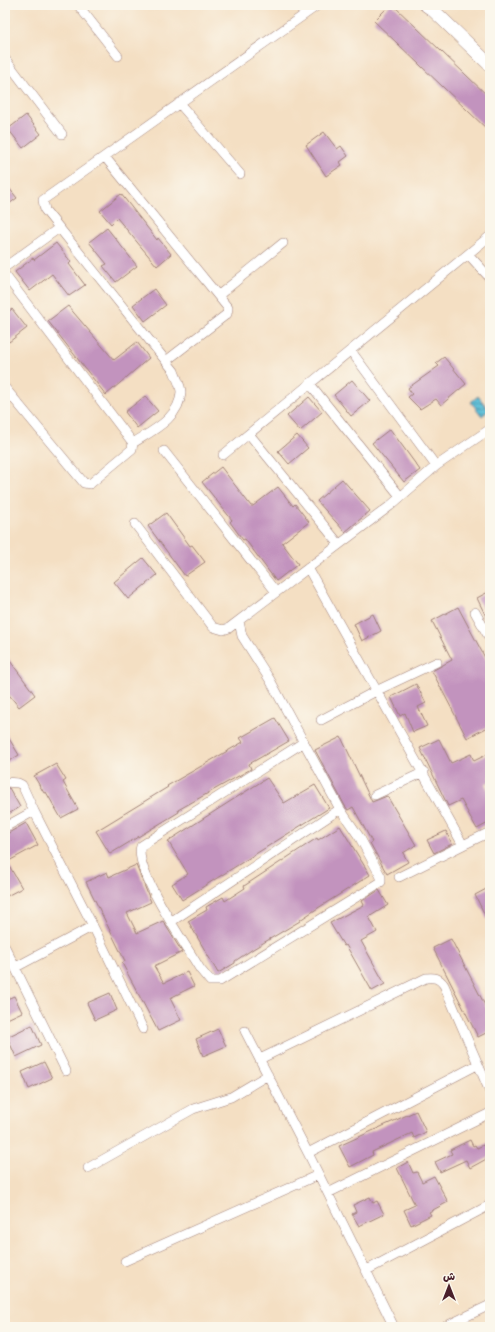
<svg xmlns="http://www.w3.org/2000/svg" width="495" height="1332" viewBox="0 0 495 1332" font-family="Delius,'Playpen Sans Arabic',sans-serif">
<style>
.water{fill:url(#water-rules);stroke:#526e81}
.building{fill:#c293be}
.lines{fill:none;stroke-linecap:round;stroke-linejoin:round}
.street-casing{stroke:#9f7f77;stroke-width:10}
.secondary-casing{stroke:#9f7f77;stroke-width:14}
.street{stroke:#fff;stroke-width:9}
.secondary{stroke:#fff;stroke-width:13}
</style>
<defs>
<pattern id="water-rules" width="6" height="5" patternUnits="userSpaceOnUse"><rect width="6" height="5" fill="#59bdd7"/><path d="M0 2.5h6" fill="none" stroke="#4c99af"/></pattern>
</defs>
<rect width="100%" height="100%" fill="#fbf7ec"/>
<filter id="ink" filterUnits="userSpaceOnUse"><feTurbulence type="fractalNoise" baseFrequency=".025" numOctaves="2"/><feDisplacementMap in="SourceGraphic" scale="8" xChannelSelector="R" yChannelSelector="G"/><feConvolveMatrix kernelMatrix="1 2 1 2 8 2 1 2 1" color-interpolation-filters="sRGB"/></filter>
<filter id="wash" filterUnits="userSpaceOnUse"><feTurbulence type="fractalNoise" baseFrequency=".012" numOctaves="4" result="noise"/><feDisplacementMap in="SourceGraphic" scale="16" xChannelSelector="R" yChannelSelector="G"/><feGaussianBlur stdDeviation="0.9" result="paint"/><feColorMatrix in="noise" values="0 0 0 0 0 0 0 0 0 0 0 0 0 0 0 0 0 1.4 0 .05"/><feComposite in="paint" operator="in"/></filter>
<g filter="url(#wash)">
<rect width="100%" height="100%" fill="#f4dfc3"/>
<!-- water -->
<path class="water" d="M478,396L489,410L482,416L471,402Z"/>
<g id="blocks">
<!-- building -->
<path class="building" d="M390,5H393L490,98V132L374,21Z
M26,115L41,134L23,148L8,129Z
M324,132L337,149L341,146L348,156L340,162L342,165L326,176L306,145Z
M5,183L17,198L5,207Z
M121,194L157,240L158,238L171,254L157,266L117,218L111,224L100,211Z
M107,228L137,266L116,282L103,266L107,264L89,242Z
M56,243L71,262L69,264L85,285L69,296L52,274L30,291L15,272L33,258L34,260Z
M154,289L166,305L145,321L133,305Z
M68,306L114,360L137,342L149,358L106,395L48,321Z
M12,309L27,328L9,342L5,336V314Z
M444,357L466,384L441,405L436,399L420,409L408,397L412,394L408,388L439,366L436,363Z
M352,380L370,401L351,416L334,395Z
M145,396L158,411L137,428L125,412Z
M309,397L322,412L300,431L287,416Z
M390,429L420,470L404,482L372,443Z
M297,435L308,448L289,464L278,451Z
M221,467L251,506H253L278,487L293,506L295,504L309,522L282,543L298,564L276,581L245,539L243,540L230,522L232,520L202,482Z
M342,479L370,511L345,532L317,501Z
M166,513L190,546L192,545L205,562L185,576L148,526Z
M143,558L157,575L128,599L114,582Z
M490,591V625L477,598Z
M458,607L490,667V726L467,738L432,671L452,660L432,621Z
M373,614L381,631L362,641L354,624Z
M5,654L35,695L19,707L5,690Z
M416,684L426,703L418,707L427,726L413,732L405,713L400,716L391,697Z
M275,718L289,741L249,764L251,769L178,810L179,812L110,854L96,831L168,787L167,786L243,742L240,738Z
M5,732L19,755L5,764Z
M341,737L372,802L387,796L416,845L403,853L408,862L387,874L370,843L372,842L353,807L348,810L345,806L315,750Z
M439,739L451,763L471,754L474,761L490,753V781L485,784L490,794V822L477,829L461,800L448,806L420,748Z
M56,764L66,780L63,782L78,809L61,818L46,792L44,793L34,776Z
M267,778L284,803L315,785L329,808L182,900L172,884L188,874L168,841Z
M5,788H9L20,807L5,816Z
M26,823L38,845L7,862L22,888L5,897V835Z
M340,826L370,875L318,908L300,920V921L253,949L235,961V963L218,973L188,921L207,910L206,907L223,897L225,901L245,888L244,886L317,838L318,840Z
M446,831L452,844L434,853L427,840Z
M136,865L151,902L127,913L137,933L163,921L182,952L154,966L164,983L187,972L194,986L170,998L181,1020L158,1031L122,963L125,961L86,882L107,872L109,877Z
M490,887V925L475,895Z
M379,890L388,905L369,917L377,932L361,941L385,984L372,991L346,945L344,946L330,923L364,905L362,901Z
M451,939L490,1015V1031L478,1037L433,948Z
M110,993L117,1010L95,1020L87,1003Z
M14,996L22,1012L5,1020V1000Z
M32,1025L41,1045L16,1057L7,1037Z
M218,1029L226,1046L203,1056L196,1039Z
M44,1062L52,1078L29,1089L22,1072Z
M416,1111L426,1132L414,1138L412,1133L372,1152L373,1155L350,1167L339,1146Z
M470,1140L473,1146L475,1145L477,1148L490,1142V1157L470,1168L466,1160L440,1172L435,1162L452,1154L450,1150Z
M408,1162L413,1173L417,1172L422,1182L434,1176L448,1202L429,1212L431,1215L411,1225L404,1210L415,1205L397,1168Z
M370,1197L373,1203L377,1201L384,1214L359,1226L352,1214L356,1212L353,1205Z"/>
</g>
</g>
<g filter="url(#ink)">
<use href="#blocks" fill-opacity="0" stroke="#9f7f77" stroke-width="1"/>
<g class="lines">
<!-- street casing -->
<g class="street-casing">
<path id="street" d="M78,5L118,56
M5,59L62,134
M179,103L240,174
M105,157L228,308L227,314L166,361
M468,254L490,278
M5,267L59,228
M5,275L133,443L132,449L90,484L84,483L5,388
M219,295L283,243
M351,351L436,466
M310,384L400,496
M249,434L339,544
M133,443C152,431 180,418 181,392C181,386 176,377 174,371L45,210L43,200L318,5
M164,451L276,592
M223,455L490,236
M135,524L213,627L223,630L229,628L390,506L436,466L490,429
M308,568L463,845L399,877
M475,612L490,639
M239,621L242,636L270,680L340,809L360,838L381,877V882L220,981H210L200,969C186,945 133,870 141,846L304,742
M321,720L378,690L437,662
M5,782L18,783L22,785L34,811
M375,795L424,772
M5,827L34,811L93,926L143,1029
M463,845L490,832
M172,921L340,809
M5,947L66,1071
M16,967L93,926
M245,1031L308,1153L394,1327
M260,1059L426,978C435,977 439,978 444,985L490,1092
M308,1153L477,1065
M88,1168L193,1109L231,1097L268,1075
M328,1193L490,1113
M125,1261L318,1175
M367,1270L490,1205
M444,1327L490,1305"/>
</g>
<!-- secondary casing -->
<g class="secondary-casing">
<path id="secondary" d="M426,5L433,10L490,65"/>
</g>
<!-- street -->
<use href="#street" class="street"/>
<!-- secondary -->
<use href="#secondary" class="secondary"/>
</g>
</g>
<!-- margin -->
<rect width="495" height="1332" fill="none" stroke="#fbf7ec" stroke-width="20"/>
<!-- north arrow -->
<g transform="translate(449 1286)" stroke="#fbf7ec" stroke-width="3" paint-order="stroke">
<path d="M0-3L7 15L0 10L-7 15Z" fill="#4a1f2b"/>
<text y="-6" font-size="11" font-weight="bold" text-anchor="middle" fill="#4a1f2b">ش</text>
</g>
</svg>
